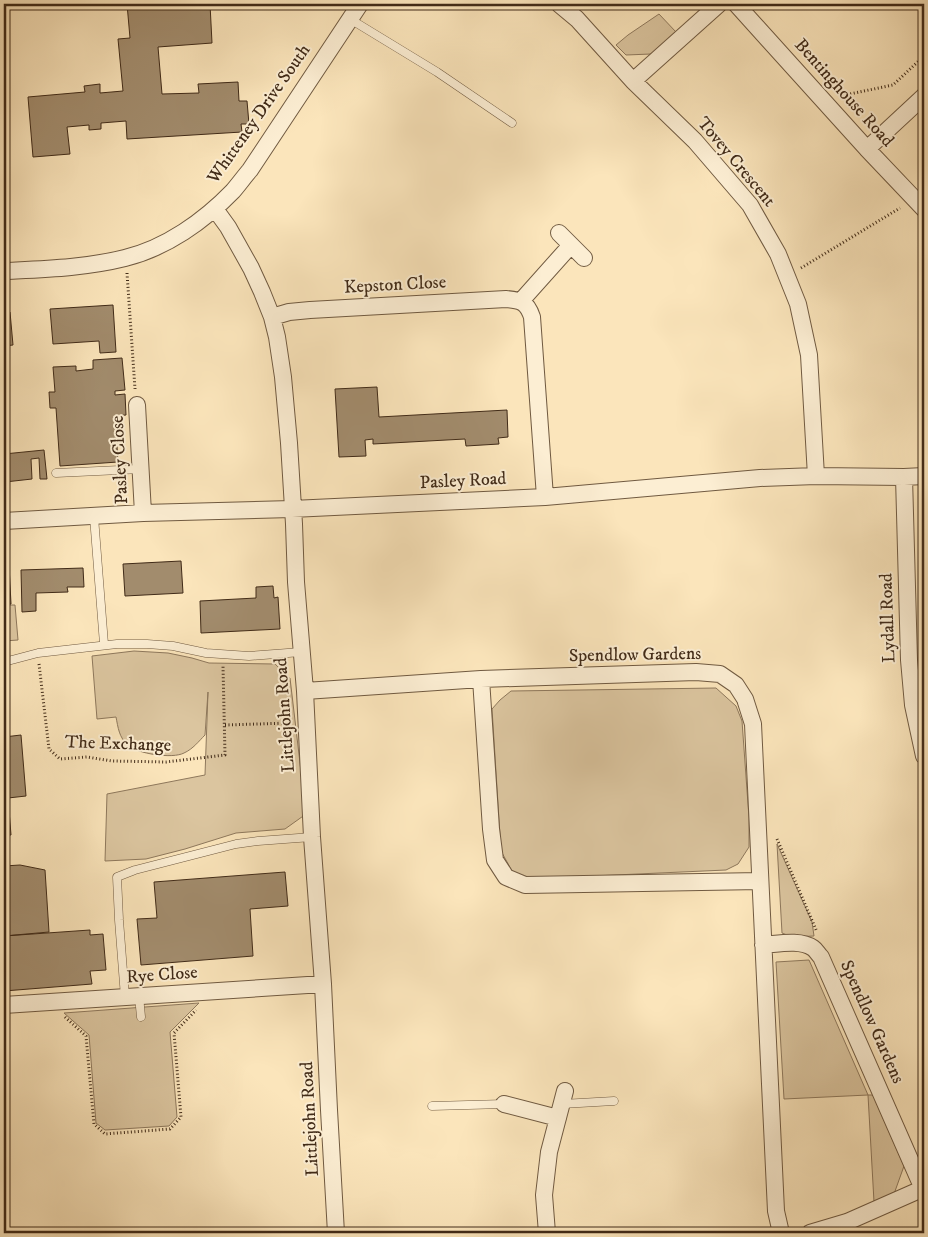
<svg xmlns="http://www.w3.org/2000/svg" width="928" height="1237" viewBox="0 0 928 1237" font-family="'IM FELL DW Pica',serif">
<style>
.green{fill:#dbc59f;stroke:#8e785c}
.building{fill:#a28c6d;stroke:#412b18}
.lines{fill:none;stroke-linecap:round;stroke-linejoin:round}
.service-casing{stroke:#705a41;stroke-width:9}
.minor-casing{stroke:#705a41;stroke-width:18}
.path{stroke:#412b18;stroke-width:3;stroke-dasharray:1 2.5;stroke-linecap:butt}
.service{stroke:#fceed3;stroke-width:8}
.minor{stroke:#fceed3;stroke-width:16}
.labels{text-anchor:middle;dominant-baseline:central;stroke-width:4;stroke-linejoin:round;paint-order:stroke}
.street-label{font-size:18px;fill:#412b18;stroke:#fceed3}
</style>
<rect width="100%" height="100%" fill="#fbe5bb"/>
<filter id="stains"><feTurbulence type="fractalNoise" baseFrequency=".004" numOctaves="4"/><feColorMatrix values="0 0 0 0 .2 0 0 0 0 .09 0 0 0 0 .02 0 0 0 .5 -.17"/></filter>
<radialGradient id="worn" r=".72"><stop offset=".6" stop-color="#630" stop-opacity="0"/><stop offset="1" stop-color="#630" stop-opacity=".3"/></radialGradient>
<!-- green -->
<path class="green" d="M659,14L676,32L651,54L626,55L616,45L628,35Z
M4,605H15L18,640L4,641Z
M134,651L168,653L192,658L209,663L275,664L290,678L306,814L285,829L236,833L185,849L146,859L105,861L107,794L205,775L208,692L205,735C199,741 193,749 184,753C173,759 137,754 128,745C119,738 118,727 116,717L97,719L92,656Z
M716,688L736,706L742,721L749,818V847L738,864L726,870L526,879L512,871L501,851L492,709L500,700L511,691Z
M777,844L812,922L814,936L792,937L782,933Z
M809,960L868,1095H873L904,1166L894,1194L874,1202L868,1095L784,1099L776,962Z
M199,1003L170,1032L177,1117L169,1126L105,1130L96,1123L89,1035L64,1013Z"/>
<!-- building -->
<path class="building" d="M127,4H210L212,43L158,47L162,94L199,93L198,84L238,82L239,101H247L249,124H241L242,132L127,139L126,121L101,123V129L89,130V125L67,127L70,154L33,157L28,97L85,92L84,86L100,84V93L123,91L118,39L130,38Z
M113,305L116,352L100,353L99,341L53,344L50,309Z
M4,312H10L13,345L4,346Z
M122,358L125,390L115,391V395L125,394L126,415L115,416L118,462L60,466L56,408H50L49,392H55L53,367L76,366V371L93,369V360Z
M377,387L379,417L507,410L508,437L498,438L499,444L466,446L465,439L373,444V439L365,440L366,456L339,457L335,389Z
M44,450L47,479H40L39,458L31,459L32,479L5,482L4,454Z
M181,561L183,593L125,596L123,564Z
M4,565H9L11,604H4Z
M83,568L84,587H67L68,592L36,593V611L22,612L21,570Z
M273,586L274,598L278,597L280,629L201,633L200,601L256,598V587Z
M21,735L26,796L8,798L11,835H4V737Z
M20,865L45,870L49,932L4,936V866Z
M285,872L288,906L250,909L253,956L141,965L137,919L157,918L154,882Z
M90,930V935L103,934L106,970L90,971L92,984L4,991V936Z
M924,1226V1233H905Z"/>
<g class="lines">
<!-- service casing -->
<g class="service-casing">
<path id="service" d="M350,19L437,72L512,123
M56,473L141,469
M94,517L104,644
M4,662L38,653L117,644H147L173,646L206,653L249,656L301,652
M139,996L141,1017
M125,997L119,920L117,877L135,870L236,844L258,841L312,837
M562,1104L614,1101
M432,1106L504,1104"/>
</g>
<!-- minor casing -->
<g class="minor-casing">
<path id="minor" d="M559,4L577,19L633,81L695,141L750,205L778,254L798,304L809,355L816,476
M736,4L867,149L924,209
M633,81L719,4
M867,149L924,96
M215,209L228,227L251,268L262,292L272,317L277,337L283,377L289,443L294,524L296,582L305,691L312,837L323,984L329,1110L336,1233
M559,233L584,258
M4,271C44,269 85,268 125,258C166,248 204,221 233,191C239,184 244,177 250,170L360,4
M521,301L571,245
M272,317L289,312L310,310L506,299C521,300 527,302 532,317L545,497
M137,405L143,513
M904,477L909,660L913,705L924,756
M4,521L143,513L292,509L545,497L760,478L816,476L904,477L924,476
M481,679L491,829L495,860L506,877L525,885L760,881
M305,691L481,679L696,672L720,674L736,685L745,699L753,724L776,1211L781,1233
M763,945C778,944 800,939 813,948C816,950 818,954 821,957L923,1189
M4,1005L323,984
M504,1104L558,1118
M547,1233L544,1195L549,1152L565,1091
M810,1233L847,1222L924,1188"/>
</g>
<!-- path -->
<path class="path" d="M840,96L893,85L924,56
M921,181L924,169
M801,268L900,208
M127,273L135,389
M39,664L49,749L60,759L87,757L112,761L166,762L225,755L223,666
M225,725L290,723
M777,839L817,932
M65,1017L86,1036L94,1124L105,1134L170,1129L181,1117L174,1033L196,1010"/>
<!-- service -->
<use href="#service" class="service"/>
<!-- minor -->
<use href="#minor" class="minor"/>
</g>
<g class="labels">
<!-- street labels -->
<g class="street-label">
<text transform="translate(844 93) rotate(48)">Bentinghouse Road</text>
<text transform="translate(259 114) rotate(-55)">Whitteney Drive South</text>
<text transform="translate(736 162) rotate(50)">Tovey Crescent</text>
<text transform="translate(395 285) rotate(-3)">Kepston Close</text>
<text transform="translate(120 460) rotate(-93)">Pasley Close</text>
<text transform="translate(463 481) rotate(-3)">Pasley Road</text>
<text transform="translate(888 618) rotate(-92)">Lydall Road</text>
<text transform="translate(635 655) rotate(-1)">Spendlow Gardens</text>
<text transform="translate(285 715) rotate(-94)">Littlejohn Road</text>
<text transform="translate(118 744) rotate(2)">The Exchange</text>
<text transform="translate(162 975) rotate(-4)">Rye Close</text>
<text transform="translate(872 1022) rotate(66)">Spendlow Gardens</text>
<text transform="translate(310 1119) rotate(-93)">Littlejohn Road</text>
</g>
</g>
<!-- margin -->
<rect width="928" height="1237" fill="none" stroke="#fbe5bb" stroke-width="20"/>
<rect x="5" y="5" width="918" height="1227" fill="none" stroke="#412b18" stroke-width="2.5"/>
<rect x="10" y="10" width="908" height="1217" fill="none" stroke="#412b18"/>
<rect width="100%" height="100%" filter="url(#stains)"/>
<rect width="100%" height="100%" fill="url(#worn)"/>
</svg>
